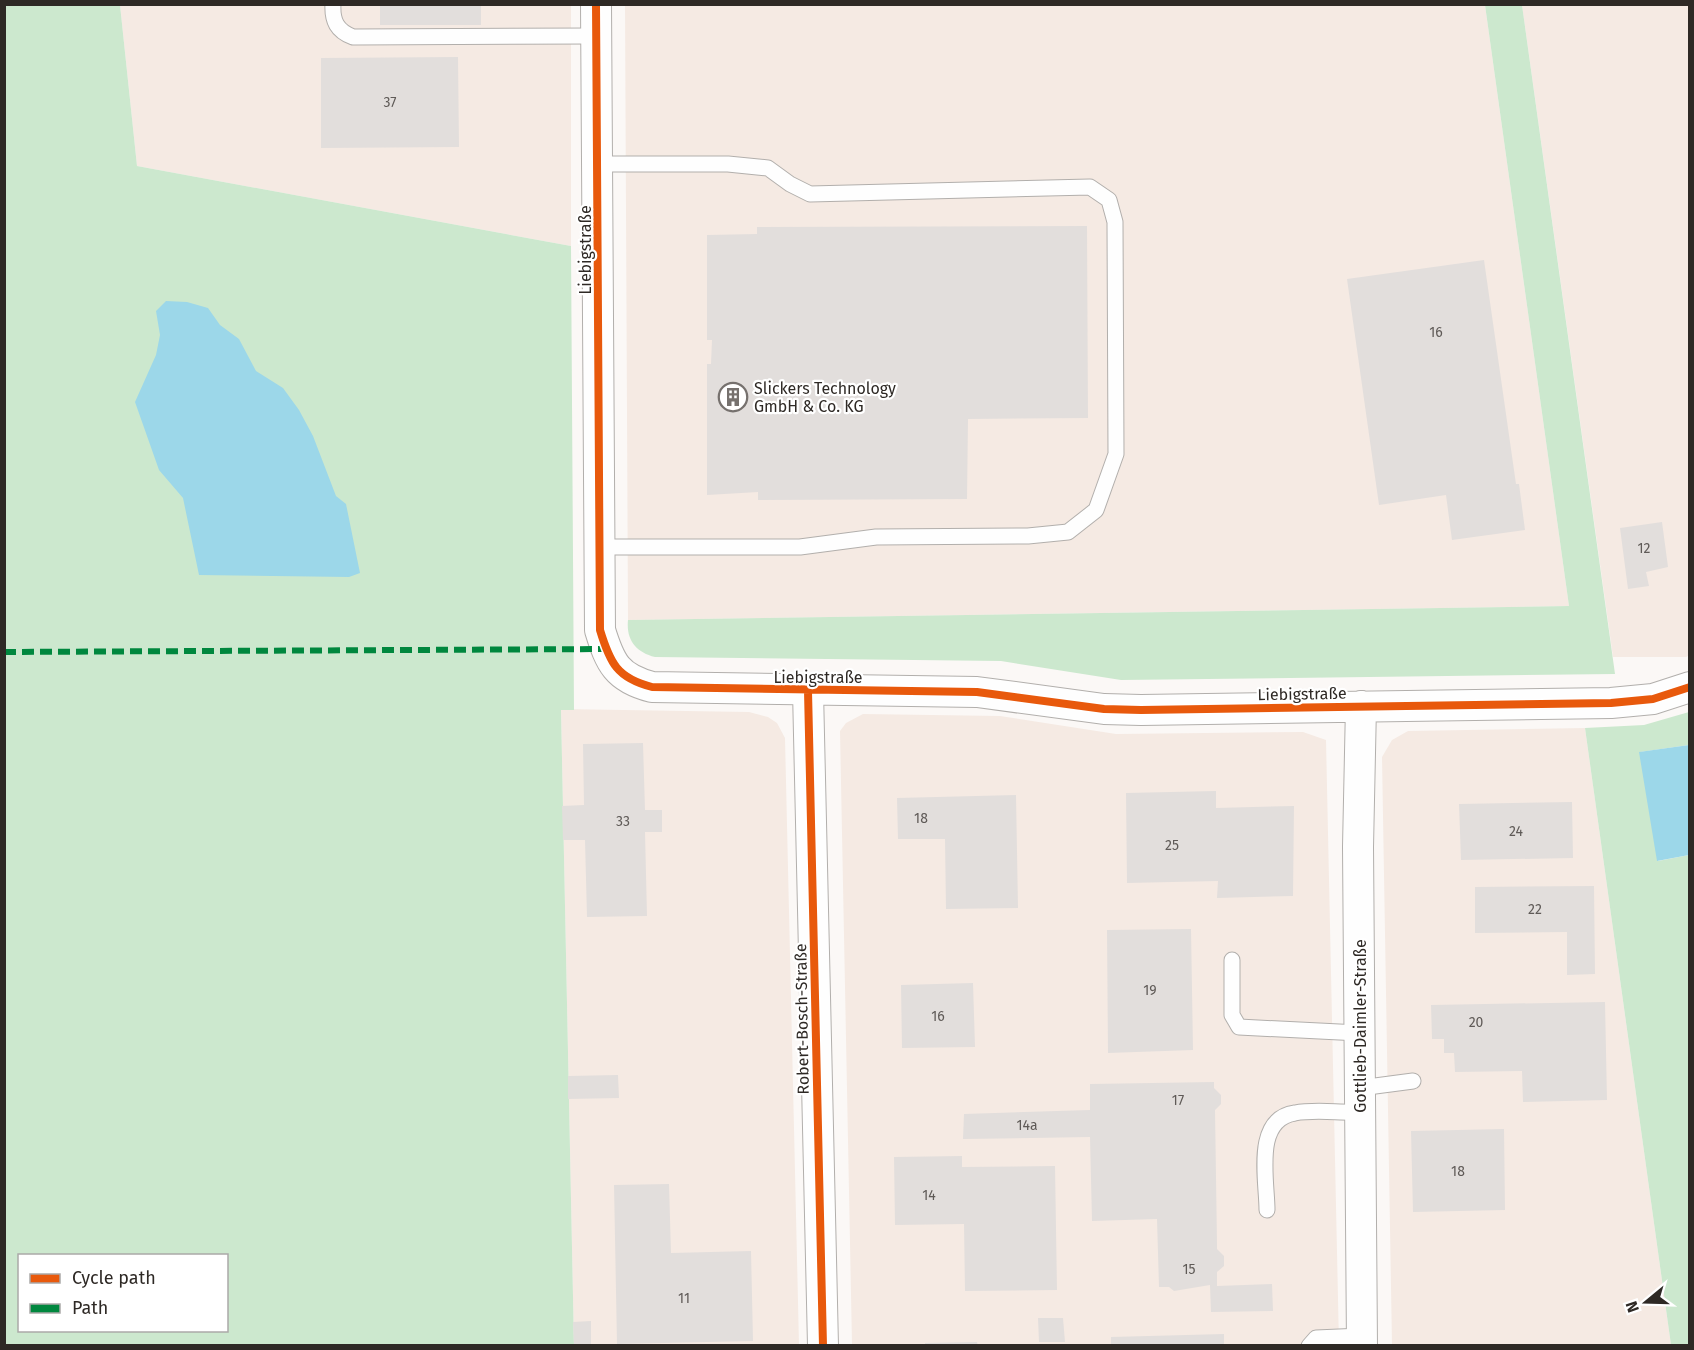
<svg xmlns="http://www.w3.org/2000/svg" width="1694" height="1350" viewBox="0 0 1694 1350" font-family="'Fira Sans',sans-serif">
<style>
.built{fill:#f5eae3}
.green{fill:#cce8ce;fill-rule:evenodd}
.water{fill:#9cd7e9}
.building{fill:#e2dedc}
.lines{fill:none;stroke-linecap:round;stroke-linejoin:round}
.service-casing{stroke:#b2afac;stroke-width:17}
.minor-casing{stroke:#b2afac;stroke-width:32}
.service{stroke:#fefefe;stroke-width:15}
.minor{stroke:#fefefe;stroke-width:30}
.quiet{stroke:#00873e;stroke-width:6;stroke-dasharray:12 6;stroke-linecap:butt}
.cycleway-casing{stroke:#fff;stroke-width:11}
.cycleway{stroke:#e8590c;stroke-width:8}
.labels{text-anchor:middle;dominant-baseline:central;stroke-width:4.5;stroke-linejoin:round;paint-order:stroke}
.number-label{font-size:14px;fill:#5f5a57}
.street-label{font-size:16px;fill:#2e2925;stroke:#fff}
.poi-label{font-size:16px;fill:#2e2925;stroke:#fff;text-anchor:start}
</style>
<rect width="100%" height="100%" fill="#fbf8f6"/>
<!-- built -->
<path class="built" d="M120,5H571V246L137,166Z
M625,5H1485L1569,606L628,620Z
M1522,5H1689L1690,655L1686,657H1613Z
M561,709L749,712L768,717L777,723L785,738L799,1345H574Z
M863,714L1000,716L1116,734L1303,732L1326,740L1339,1345H852L840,731L846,723Z
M1585,728L1671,1345H1392L1382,757L1392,740L1408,731Z"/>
<!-- green -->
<path class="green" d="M5,5H120L137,166L571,246L574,710H561L574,1345L5,1346ZM20,1256H226V1330H20Z
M1485,5H1522L1615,674L1121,680L1001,661L655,657C636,652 626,640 628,620L1569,606Z
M1689,712V745L1640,752L1658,861L1689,855V1345H1671L1585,728L1644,725Z"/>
<!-- water -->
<path class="water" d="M166,301L187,302L208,308L220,325L239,339L256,371L283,388L299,410L313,436L336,496L346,504L360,573L349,577L199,575L183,498L159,470L135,402L156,355L160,335L156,311Z
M1689,745V855L1657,861L1639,752Z"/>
<!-- building -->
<path class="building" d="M380,4H481V25H380Z
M458,57L459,147L321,148V58Z
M1087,226L1088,418L968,419L967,499L758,500V492L707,495V364H711L712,340H707V235L757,234V227Z
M1484,260L1516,484H1519L1525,530L1452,540L1446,495L1379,505L1347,279Z
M1662,522L1668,567L1646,572L1649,586L1628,589L1620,528Z
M643,743L645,810H662V832H645L647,916L587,917L585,840H563L562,806L584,805L583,744Z
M1216,791V808L1294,806L1293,896L1217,898L1218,881L1127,883L1126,793Z
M1016,795L1018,908L946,909L945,839H898L897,798Z
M1572,802L1573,858L1461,860L1459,804Z
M1594,886L1595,974L1567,975V932L1475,933V887Z
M1191,929L1193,1050L1108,1053L1107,930Z
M973,983L975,1047L902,1048L901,985Z
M1605,1002L1607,1100L1523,1102L1522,1071L1455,1072L1454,1053H1444V1039H1432L1431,1005Z
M618,1075L619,1098L568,1099V1076Z
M1214,1082V1088L1221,1095V1104L1215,1110L1217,1244V1249L1224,1256V1266L1217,1272V1286L1272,1284L1273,1311L1211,1312L1210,1285L1174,1291L1169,1287H1159L1157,1219L1092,1221L1090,1137L963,1139L964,1114L1090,1110V1084Z
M1504,1129L1505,1210L1413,1212L1411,1131Z
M962,1156V1167L1055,1166L1057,1290L965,1291L964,1224L895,1225L894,1157Z
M669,1184L671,1253L751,1251L753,1341L617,1344L614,1185Z
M1038,1318H1063L1065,1342H1039Z
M591,1321V1346H574L573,1322Z
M1224,1334V1346H1111V1337Z
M977,1342L978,1346H925V1343Z"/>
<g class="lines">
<!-- service casing -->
<g class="service-casing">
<path id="service" d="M333,4C332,21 337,31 353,37L597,36
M598,164H728L768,168L790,184L810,194L1090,187L1109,200L1115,222L1116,454L1096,510L1068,532L1028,536L876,537L800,547H600
M1232,960V1015L1239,1027L1359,1033
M1360,1088L1413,1081
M1267,1210C1267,1180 1253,1119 1295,1113C1315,1109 1339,1113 1360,1112
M1309,1346L1316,1338L1362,1336"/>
</g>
<!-- minor casing -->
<g class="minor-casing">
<path id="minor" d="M596,4L600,630C610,663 617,678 652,687L977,692L1104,709L1141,710L1611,703L1653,699L1690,687
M808,691L823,1346
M1361,706L1358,847L1362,1346"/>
</g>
<!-- service -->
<use href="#service" class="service"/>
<!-- minor -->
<use href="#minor" class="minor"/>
<!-- quiet -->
<path class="quiet" d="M4,652L606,649"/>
<!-- cycleway casing -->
<g class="cycleway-casing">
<path id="cycleway" d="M596,4L600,630C610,663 617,678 652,687L977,692L1104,709L1141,710L1611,703L1653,699L1690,687
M808,691L823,1346"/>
</g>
<!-- cycleway -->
<use href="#cycleway" class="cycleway"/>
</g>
<!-- icons -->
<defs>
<g id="building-ring" transform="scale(1.5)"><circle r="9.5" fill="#fff" stroke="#76716e" stroke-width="1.5"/><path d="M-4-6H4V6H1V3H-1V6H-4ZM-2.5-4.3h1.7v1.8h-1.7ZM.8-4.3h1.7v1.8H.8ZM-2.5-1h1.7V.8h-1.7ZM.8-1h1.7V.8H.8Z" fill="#76716e"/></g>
</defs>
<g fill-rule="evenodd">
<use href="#building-ring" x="733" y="397"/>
</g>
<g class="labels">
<!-- number labels -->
<g class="number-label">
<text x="390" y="102">37</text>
<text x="1436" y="332">16</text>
<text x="1644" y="548">12</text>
<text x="921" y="818">18</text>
<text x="623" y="821">33</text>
<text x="1516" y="831">24</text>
<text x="1172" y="845">25</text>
<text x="1535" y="909">22</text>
<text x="1150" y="990">19</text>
<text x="938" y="1016">16</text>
<text x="1476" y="1022">20</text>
<text x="1178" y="1100">17</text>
<text x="1027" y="1125">14a</text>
<text x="1458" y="1171">18</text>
<text x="929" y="1195">14</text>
<text x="1189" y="1269">15</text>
<text x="684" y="1298">11</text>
</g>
<!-- street labels -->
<g class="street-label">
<text transform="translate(585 250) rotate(-90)">Liebigstraße</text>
<text x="818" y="677">Liebigstraße</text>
<text transform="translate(1302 694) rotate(-1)">Liebigstraße</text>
<text transform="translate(802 1019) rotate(-91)">Robert-Bosch-Straße</text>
<text transform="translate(1360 1026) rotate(-90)">Gottlieb-Daimler-Straße</text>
</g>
<!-- poi labels -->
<g class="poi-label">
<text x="754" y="388">Slickers Technology<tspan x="754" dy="18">GmbH &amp; Co. KG</tspan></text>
</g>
</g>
<!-- border -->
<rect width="1694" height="1350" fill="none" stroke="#2e2925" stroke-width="12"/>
<!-- legend -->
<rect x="18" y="1254" width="210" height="78" fill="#ffffff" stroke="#aba9a8" stroke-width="1.5"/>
<rect x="30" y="1274" width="30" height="9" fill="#e8590c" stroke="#aba9a8" stroke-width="1.5"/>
<text x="72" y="1284" font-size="18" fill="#2e2925">Cycle path</text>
<rect x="30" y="1304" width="30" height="9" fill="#00873e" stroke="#aba9a8" stroke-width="1.5"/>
<text x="72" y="1314" font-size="18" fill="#2e2925">Path</text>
<!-- north arrow -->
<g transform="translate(1646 1302) rotate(251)" stroke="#ffffff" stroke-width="4.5" paint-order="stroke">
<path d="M0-4.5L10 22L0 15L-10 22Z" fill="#2e2925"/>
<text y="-9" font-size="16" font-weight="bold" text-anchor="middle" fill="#2e2925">N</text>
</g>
</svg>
